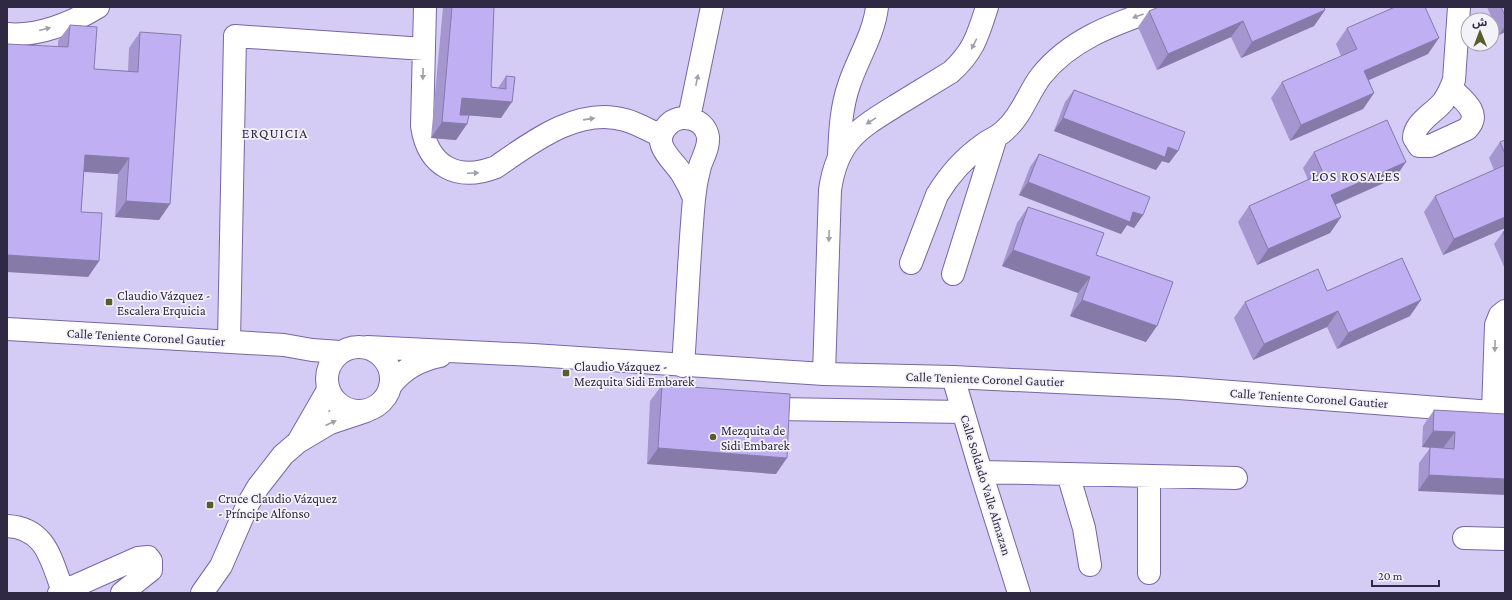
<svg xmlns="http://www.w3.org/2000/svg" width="1512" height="600" viewBox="0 0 1512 600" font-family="'Crimson Pro','Noto Sans Arabic',serif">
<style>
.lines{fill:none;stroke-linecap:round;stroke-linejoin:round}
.minor-casing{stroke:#7766a4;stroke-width:24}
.major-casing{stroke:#7766a4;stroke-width:24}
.minor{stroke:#fff;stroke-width:22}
.major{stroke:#fff;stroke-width:22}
.wall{fill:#a596d0}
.shaded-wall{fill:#867aa9}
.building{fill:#c0aff2;stroke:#867aa9}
.oneway{fill:#a19faa}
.poi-dot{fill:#575d2c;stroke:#f4f2f9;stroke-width:1.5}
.labels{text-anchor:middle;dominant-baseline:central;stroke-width:3.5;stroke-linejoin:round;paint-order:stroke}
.poi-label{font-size:13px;fill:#2f2943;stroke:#f4f2f9;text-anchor:start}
.street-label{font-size:13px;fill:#2f2943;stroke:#f4f2f9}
.neighbourhood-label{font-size:14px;letter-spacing:1px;fill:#2f2943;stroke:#f4f2f9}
</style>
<rect width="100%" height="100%" fill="#d5ccf5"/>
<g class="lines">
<!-- minor casing -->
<g class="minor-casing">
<path id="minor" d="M425,7L422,126C428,167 458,182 496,167C532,142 579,106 625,120C637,123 650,131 661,136
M7,34C37,37 72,23 98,7
M1451,88C1462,99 1483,113 1467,129L1430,146H1419L1414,138C1414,123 1434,113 1443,102C1448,95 1451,88 1454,80L1459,7
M689,118L712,7
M839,156C840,132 841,108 849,85C857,60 874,34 877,7
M911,263L937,195C949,175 964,158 984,144C991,139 1000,136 1006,129C1022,115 1028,93 1041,76C1072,37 1118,23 1163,7
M953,274L996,137
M229,341L235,36L424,49
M683,366C687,310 689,254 694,199C695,188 697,177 700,166C703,157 709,147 708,137C705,118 680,112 668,125C649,144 673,159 682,174C687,182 691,190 694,198
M824,374L830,190C837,141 858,129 897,105C915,94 933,83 951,72C974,51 978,35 987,7
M953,377L981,472L1019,593
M776,409L963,412
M1493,412L1496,325L1500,315L1505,311
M298,442L328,390
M981,472L1236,478
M1068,474L1084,528L1090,565
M1149,476V573
M7,526C47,528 51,561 63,591
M1464,538L1505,539
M59,593L138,558L148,557L151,561V570L122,593
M202,593L221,566L248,504L258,487L283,455L298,442L330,423L366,411"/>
</g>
<!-- major casing -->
<g class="major-casing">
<path id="major" d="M7,329L284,345L312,350L340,352
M327 379a32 32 0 1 1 64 0a32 32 0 1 1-64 0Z
M367,347L533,355L824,374L953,377L1179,388L1505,413
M391,385C404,368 420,360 440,356"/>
</g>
<!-- minor -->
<use href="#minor" class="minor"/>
<!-- major -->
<use href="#major" class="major"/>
</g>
<!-- wall -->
<path class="wall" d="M443,7H494L491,87L498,88L506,76L515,77L501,118L468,115L467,124L456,140L431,138Z
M1487,7H1505V32L1499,35Z
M1325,10L1314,26L1241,58L1231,37L1157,70L1138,27L1149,11Z
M70,25L94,69L128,71L129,48L140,32L170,204L159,220L115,217L118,174L84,172L81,212L99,261L88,277L58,47V41Z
M1347,28L1428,54L1369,80L1374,93L1363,109L1290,141L1271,98L1282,82L1341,56L1336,44Z
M1074,90L1178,151L1169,163L1162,161L1156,170L1054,131L1065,102Z
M1505,140V228L1443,255L1424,212L1435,196L1494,170L1489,158L1500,142Z
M1314,152L1395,178L1335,205L1341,217L1330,233L1257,265L1238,222L1249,206L1308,180L1303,168Z
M1039,154L1143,215L1134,228L1127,225L1121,234L1019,195L1030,167Z
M1028,207L1096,255L1146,342L1070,316L1078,293L1002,266L1017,223Z
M1505,231V269L1494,244L1503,232Z
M1327,291L1410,316L1337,349L1327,327L1253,360L1234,318L1245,302Z
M662,385L776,474L647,464L650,401Z
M1434,410L1505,414L1418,491L1419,463L1430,448L1422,447L1423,426Z"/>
<!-- shaded-wall -->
<path class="shaded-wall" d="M1325,10L1314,26L1241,58L1252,42Z
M1243,21L1231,37L1157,70L1168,54Z
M1505,26V32L1499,35Z
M1439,38L1428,54L1353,87L1364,71Z
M1374,93L1363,109L1290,141L1301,125Z
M462,98L512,102L501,118L451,114Z
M1063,118L1168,147L1178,151L1169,163L1162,161L1156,170L1054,131Z
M442,122L467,124L456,140L431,138Z
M85,155L129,158L118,174L73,171Z
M1406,162L1395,178L1320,211L1331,195Z
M1028,182L1133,212L1143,215L1134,228L1127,225L1121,234L1019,195Z
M126,201L170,204L159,220L115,217Z
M1341,217L1330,233L1257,265L1268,249Z
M1505,217V228L1443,255L1454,239Z
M1013,250L1090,277L1078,293L1002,266Z
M7,255L99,261L88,277L7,272Z
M1082,300L1157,326L1146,342L1070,316Z
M1421,300L1410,316L1337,349L1348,333Z
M1338,311L1327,327L1253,360L1264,344Z
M1433,431L1455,432L1443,448L1422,447Z
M658,448L787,458L776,474L647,464Z
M1429,475L1505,479V495L1418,491Z"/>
<!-- building -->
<path class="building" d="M452,7H494L491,87L506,89V76L515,77L512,102L462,98L460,115H469L467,124L442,122Z
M1159,7H1324L1325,10L1252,42L1243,21L1168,54L1149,11Z
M1395,7H1425L1439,38L1364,71L1374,93L1301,125L1282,82L1357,49L1347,28Z
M1501,7H1505V16Z
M70,25L97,27L94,69L138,72L140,32L181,35L170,204L126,201L129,158L85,155L81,212L102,213L99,261L7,255V44L68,47Z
M1074,90L1185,132L1178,151L1168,147L1165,157L1063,118Z
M1387,120L1406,162L1331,195L1341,217L1268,249L1249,206L1323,173L1314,152Z
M1505,140V154L1500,142Z
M1039,154L1150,197L1143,215L1133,212L1130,222L1028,182Z
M1505,165V217L1454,239L1435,196Z
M1028,207L1104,233L1096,255L1173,282L1157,326L1082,300L1090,277L1013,250Z
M1505,231V237L1503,232Z
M1402,258L1421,300L1348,333L1338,311L1264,344L1245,302L1318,269L1327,291Z
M662,385L790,394L787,458L658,448Z
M1434,410L1505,414V479L1429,475L1430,447L1454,449L1455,432L1433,431Z"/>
<!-- one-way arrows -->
<defs><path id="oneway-solid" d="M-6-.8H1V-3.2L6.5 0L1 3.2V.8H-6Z"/></defs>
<g class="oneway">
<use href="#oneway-solid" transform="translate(1138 16) rotate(160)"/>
<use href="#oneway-solid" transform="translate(45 29) rotate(-14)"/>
<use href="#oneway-solid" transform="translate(974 44) rotate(117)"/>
<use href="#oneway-solid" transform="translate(423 74) rotate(92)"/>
<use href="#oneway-solid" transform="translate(697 80) rotate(-78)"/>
<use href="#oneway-solid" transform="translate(589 119) rotate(-8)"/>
<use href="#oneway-solid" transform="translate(871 121) rotate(148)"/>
<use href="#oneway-solid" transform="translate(473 173) rotate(-3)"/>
<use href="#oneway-solid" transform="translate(829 236) rotate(92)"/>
<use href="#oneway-solid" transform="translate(1495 346) rotate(92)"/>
<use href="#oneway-solid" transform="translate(331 423) rotate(-24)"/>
</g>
<!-- markers -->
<g class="poi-dot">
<rect x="105" y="298" width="8" height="8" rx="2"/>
<rect x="562" y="369" width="8" height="8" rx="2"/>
<circle cx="713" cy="437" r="4"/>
<rect x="206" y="501" width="8" height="8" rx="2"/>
</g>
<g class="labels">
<!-- poi labels -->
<g class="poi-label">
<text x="117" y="295">Claudio Vázquez -<tspan x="117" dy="15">Escalera Erquicia</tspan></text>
<text x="574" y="366">Claudio Vázquez -<tspan x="574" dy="15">Mezquita Sidi Embarek</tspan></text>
<text x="721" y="430">Mezquita de<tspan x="721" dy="15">Sidi Embarek</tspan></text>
<text x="218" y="498">Cruce Claudio Vázquez<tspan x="218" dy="15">- Príncipe Alfonso</tspan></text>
</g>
<!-- street labels -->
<g class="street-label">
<text transform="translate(146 337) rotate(3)">Calle Teniente Coronel Gautier</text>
<text transform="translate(985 379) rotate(2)">Calle Teniente Coronel Gautier</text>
<text transform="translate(1309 398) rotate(4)">Calle Teniente Coronel Gautier</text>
<text transform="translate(986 485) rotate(73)">Calle Soldado Valle Almazan</text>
</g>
<!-- neighbourhood labels -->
<g class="neighbourhood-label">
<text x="275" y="133">ERQUICIA</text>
<text x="1356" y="176">LOS ROSALES</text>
</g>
</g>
<!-- border -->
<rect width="1512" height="600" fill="none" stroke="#2f2943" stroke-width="16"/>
<!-- north arrow -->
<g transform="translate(1480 32) rotate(359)"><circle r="19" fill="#f4f2f9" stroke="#a5a2b0"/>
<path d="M0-3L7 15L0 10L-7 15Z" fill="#575d2c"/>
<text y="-6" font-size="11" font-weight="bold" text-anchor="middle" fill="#2f2943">ش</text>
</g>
<!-- scale -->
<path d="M1372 580v6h67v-6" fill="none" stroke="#2f2943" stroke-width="2"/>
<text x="1378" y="580" font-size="12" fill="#2f2943" stroke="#f4f2f9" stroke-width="3" paint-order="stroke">20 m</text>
</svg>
